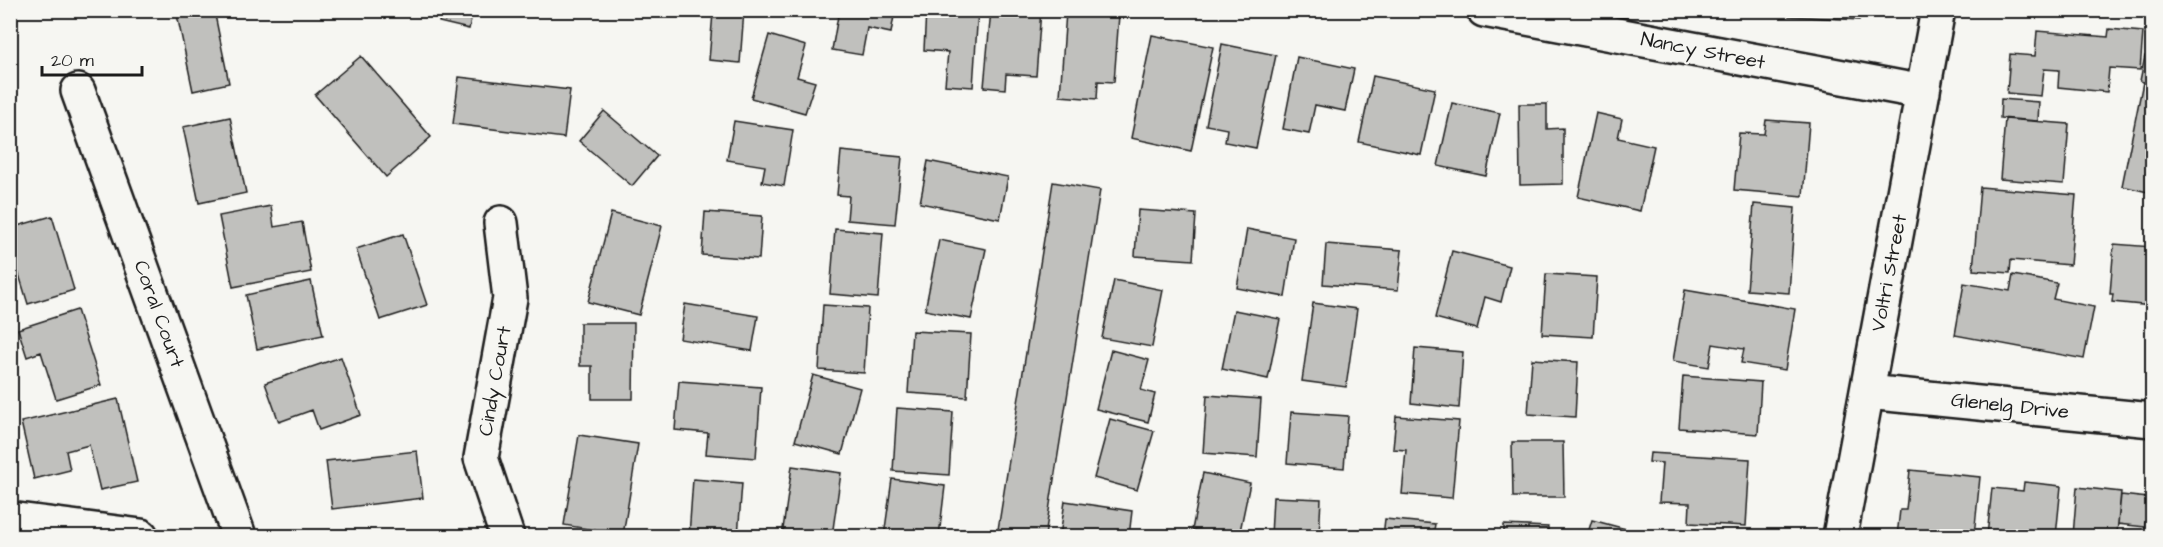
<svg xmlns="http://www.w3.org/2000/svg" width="2163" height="547" viewBox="0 0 2163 547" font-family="'Architects Daughter',sans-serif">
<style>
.building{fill:#c0c0bd;stroke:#1c1c1c;stroke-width:1.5}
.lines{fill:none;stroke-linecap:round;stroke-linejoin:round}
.street-casing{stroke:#1c1c1c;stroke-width:38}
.street{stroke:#f6f6f2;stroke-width:33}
.labels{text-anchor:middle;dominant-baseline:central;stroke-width:4.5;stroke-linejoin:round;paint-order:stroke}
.street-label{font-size:20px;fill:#1c1c1c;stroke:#f6f6f2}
</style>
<rect width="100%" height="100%" fill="#f6f6f2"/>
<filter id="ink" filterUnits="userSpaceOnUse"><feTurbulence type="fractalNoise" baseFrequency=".0167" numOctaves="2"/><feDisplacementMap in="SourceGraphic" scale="12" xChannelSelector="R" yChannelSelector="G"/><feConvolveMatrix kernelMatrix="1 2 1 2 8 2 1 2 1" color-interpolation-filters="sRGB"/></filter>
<g filter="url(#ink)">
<!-- building -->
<path class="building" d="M176,10H214L229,83L193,91Z
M441,10H473L469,29L439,22Z
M697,10H744L740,63L709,60L713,13Z
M839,10H895L891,33L867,28L862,55L832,50Z
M926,10H978L973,87L945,85L948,52L924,50Z
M991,10H1041L1036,76L1006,74L1005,89L984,87Z
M1790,10H1860L1859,20L1789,16Z
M1066,12L1119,15L1114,82L1098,81L1097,99L1060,96Z
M2109,29L2143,32L2140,70L2109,68L2107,92L2058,87L2059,70L2044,69L2041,96L2007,93L2010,54L2035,56L2037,31L2108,37Z
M769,35L806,46L797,77L815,82L805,113L751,98Z
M1152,35L1213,47L1191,151L1131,138Z
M1222,44L1276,55L1256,148L1225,142L1227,129L1206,125Z
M361,56L431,137L386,177L315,95Z
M2145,56L2152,58V84L2140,81Z
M1297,57L1354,69L1345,111L1315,105L1309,134L1283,129Z
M1373,76L1435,89L1421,155L1359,142Z
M459,77L570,90L564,138L453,124Z
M2143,82L2152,84V193L2122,186Z
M2001,99L2039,102L2038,121L2000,118Z
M1452,103L1500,113L1486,176L1438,166Z
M1519,104H1547V129L1563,128V184L1520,185Z
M604,111L657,156L632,186L579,141Z
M1596,113L1622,119L1618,138L1654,146L1640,211L1578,197Z
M230,117L246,193L199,203L183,127Z
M2005,119L2069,124L2064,184L2000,179Z
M1766,120L1809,123L1803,196L1734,190L1739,133L1764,134Z
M734,121L793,130L784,186L762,182L765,166L727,160Z
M841,151L902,157L895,224L847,220L849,196L837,195Z
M928,161L1008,177L1000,219L920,203Z
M1053,182L1100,190L1045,536H997Z
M1980,187L2076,195L2070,265L2011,260L2010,273L1973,270Z
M1754,204L1795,208L1789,293L1747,290Z
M271,206L274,227L302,222L311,272L233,287L219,216Z
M1138,210L1196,214L1193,260L1135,256Z
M705,212L762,216L759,259L702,255Z
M611,213L662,226L639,315L588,302Z
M52,216L74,290L28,304L10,245V228Z
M835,229L883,233L878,298L830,294Z
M1247,229L1294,238L1285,297L1237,288Z
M403,234L427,305L380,320L356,249Z
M2152,238V344H2149L2152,306L2112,302L2113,294H2110L2114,244L2152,247Z
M939,240L986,249L971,319L925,310Z
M1326,244L1402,250L1398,290L1323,284Z
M1452,251L1510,266L1501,302L1485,297L1477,329L1435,318Z
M1546,274L1597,277L1593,337L1542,334Z
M2013,275L2057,283L2053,299L2094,307L2084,359L1955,335L1964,283L2010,291Z
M1114,280L1163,290L1152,347L1102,338Z
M311,281L323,335L257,349L246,295Z
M1685,290L1795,309L1785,370L1741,363L1744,349L1713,344L1709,367L1673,361Z
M1313,303L1357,309L1346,387L1302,381Z
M685,304L758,316L752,351L680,339Z
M823,305L868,308L864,373L819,370Z
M77,310L101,385L56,399L41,352L27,357L18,329Z
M1234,310L1280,319L1268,379L1222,369Z
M580,323H634L633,399H592V366H580Z
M912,331L971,334L967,397L908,393Z
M1415,348L1463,352L1459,408L1411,403Z
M1111,350L1149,360L1141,390L1155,394L1148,422L1096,409Z
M341,357L361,415L319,430L312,410L279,422L265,383Z
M1532,359L1578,362L1575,417L1528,414Z
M813,375L860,388L842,454L795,441Z
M1683,376L1761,382L1758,434L1679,428Z
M679,381L761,387L756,458L706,454L708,433L675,430Z
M1207,395L1261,399L1257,457L1203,453Z
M118,399L137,482L100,490L89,445L66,451L70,470L34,479L21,422Z
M897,408L953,412L949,475L893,471Z
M1291,412L1348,416L1344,468L1287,463Z
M1396,416L1459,421L1452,498L1402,494L1406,450L1393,449Z
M1110,419L1154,431L1137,490L1094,478Z
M579,435L638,444L623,535L564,525Z
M1512,442H1563L1564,497H1513Z
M417,451L423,498L332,509L326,461Z
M1650,453L1750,459L1746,526L1689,523L1690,503L1659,502L1662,463L1649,462Z
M792,466L841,473L832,536H782Z
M1910,470L1980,477L1974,536H1897L1900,510H1906Z
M1203,473L1250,483L1239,536H1225L1192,530Z
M693,479L742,483L738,536H689Z
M892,479L945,486L939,536H884Z
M2024,482L2061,486L2056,536H1987L1992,488L2023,491Z
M2077,487L2121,492L2117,533L2132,535V536H2073Z
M2121,495L2148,498L2145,527L2118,524Z
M1273,497L1321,499L1319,536H1271Z
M1065,501L1132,511L1129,536H1060Z
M1385,519L1435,524L1433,536H1383Z
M1592,520L1652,536H1587Z
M1504,525L1548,527V536H1504Z"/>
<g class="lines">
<!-- street casing -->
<g class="street-casing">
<path id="street" d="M1484,10L1923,92
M78,91L239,536
M501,223L510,298L481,458L507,536
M1867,392L2152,420
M10,519L141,536
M1840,536L1938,10"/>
</g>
<!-- street -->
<use href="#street" class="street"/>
</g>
</g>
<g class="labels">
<!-- street labels -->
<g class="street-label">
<text transform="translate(1703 51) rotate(11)">Nancy Street</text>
<text transform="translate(1889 273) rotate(-79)">Voltri Street</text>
<text transform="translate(159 314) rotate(70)">Coral Court</text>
<text transform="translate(495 381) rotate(-80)">Cindy Court</text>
<text transform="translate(2010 406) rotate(6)">Glenelg Drive</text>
</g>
</g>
<!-- margin -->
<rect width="2163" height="547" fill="none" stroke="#f6f6f2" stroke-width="36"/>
<rect x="18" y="18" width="2127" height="511" fill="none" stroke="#1c1c1c" stroke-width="2" filter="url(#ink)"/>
<!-- scale -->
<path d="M42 66v9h100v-9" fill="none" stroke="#1c1c1c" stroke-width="3"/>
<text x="51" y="66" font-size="18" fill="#1c1c1c" stroke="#f6f6f2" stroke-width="4.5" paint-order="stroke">20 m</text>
</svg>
